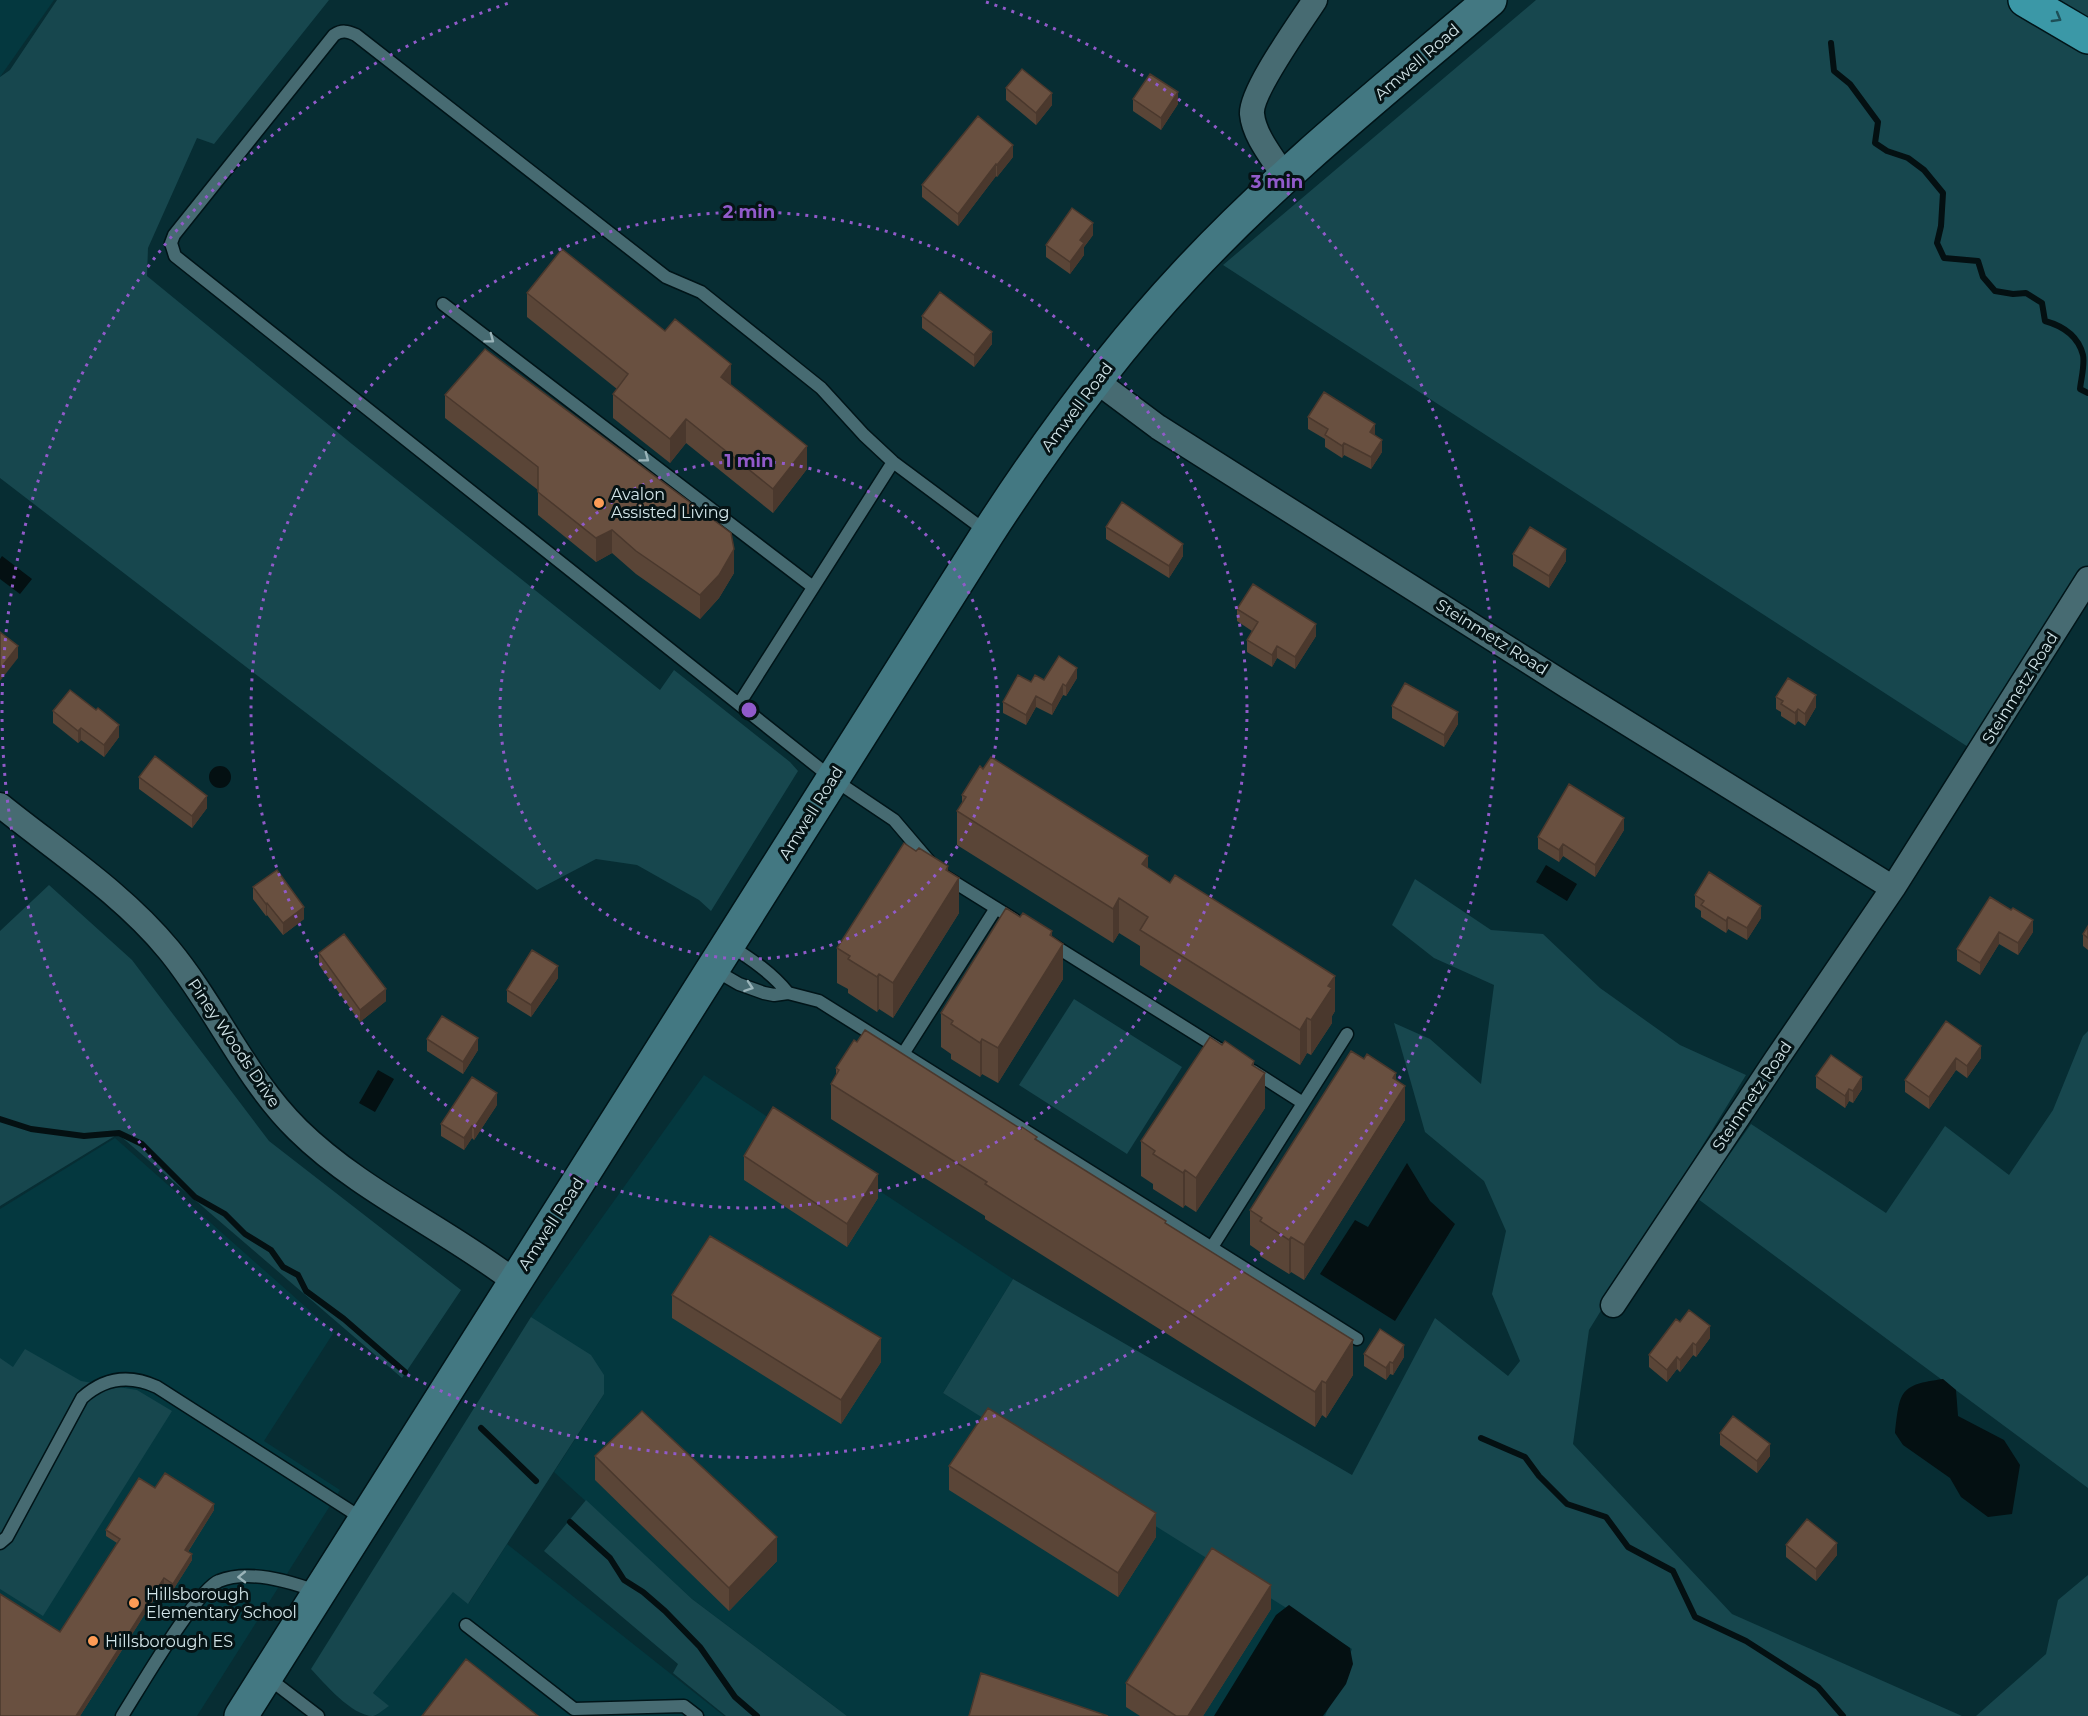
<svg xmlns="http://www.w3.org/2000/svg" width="2088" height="1716" viewBox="0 0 2088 1716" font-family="Montserrat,sans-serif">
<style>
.built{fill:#04383f}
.green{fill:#17474e}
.water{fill:#041012}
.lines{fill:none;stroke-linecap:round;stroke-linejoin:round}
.stream{stroke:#041012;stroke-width:6}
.lane-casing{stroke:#001418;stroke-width:15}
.street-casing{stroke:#001418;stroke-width:27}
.secondary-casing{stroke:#001418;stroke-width:36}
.highway-casing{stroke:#001418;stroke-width:36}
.lane{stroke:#476b72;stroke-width:12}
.street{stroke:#476b72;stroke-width:24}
.secondary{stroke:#437882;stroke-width:33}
.highway{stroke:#3b98a7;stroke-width:33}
.wall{fill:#5a4537}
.shaded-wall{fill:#4a382d}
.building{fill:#695040;stroke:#4a382d;stroke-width:1.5}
.oneway{stroke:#1d4f57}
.oneway2{stroke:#9ab4b9}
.ring{fill:none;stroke:#915aca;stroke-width:3;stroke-dasharray:3 6}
.poi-dot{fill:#fd9c56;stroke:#051315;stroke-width:2}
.labels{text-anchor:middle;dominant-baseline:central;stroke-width:6;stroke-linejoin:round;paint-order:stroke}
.street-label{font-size:16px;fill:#d2e5e9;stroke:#051315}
.poi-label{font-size:16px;fill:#d2e5e9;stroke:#051315;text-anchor:start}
.centre{fill:#915aca;stroke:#051315;stroke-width:3}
.ring-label{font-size:18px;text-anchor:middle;font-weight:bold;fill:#915aca;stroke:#051315;stroke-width:6;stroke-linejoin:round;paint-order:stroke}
</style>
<rect width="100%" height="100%" fill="#072d33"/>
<!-- built -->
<path class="built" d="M0,0H54L0,77Z
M704,1075L1013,1279L943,1393L1265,1590L1352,1649L1325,1716H847L692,1599L554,1472L604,1394L531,1317Z
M115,1138L334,1332L264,1441L340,1490L197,1716H0V1209Z
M507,1544L724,1716H375L388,1706L373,1693L453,1591L469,1603Z"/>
<!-- green -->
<path class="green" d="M57,0H329L214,144L197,138L148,248L147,276L352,444L660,690L674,670L790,762L798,771L711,911L699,900L637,865L596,859L537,890L0,478V77L10,70Z
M1536,0H2088V580L1979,754L1223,265Z
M1415,879L1491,930L1543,934L1600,988L1680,1045L1746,1075L1589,1330L1573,1444L1732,1614L1962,1716H1325L1352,1649L943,1393L1013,1279L1352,1475L1435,1318L1508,1376L1520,1361L1492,1294L1506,1231L1484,1181L1425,1132L1394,1023L1430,1039L1481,1084L1494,985L1434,958L1392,925Z
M49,885L132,960L269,1141L461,1290L402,1378L118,1134L0,1206V931Z
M1074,999L1182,1067L1127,1154L1019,1085Z
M2088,1031V1488L1698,1199L1751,1124L1886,1213L1945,1126L2009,1175L2053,1110L2083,1036Z
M531,1317L591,1355L604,1375V1394L468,1604L453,1592L373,1693L389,1706C384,1709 378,1715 373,1716C352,1716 324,1683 311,1669Z
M25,1349L81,1381L137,1390L172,1411L43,1616L0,1589V1358L13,1367Z
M586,1500L692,1599L847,1716H726L673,1673L678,1664L544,1551Z
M2088,1575V1716H1976L2046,1654L2058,1600Z"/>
<!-- water -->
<path class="water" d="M2,556L32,579L20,594L0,579V559Z
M209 777a11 11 0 1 1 22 0a11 11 0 1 1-22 0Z
M1546,865L1577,884L1567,901L1536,882Z
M378,1070L394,1079L375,1112L359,1103Z
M1407,1163L1430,1201L1455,1224L1395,1321L1320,1274L1355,1220L1368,1227Z
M1943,1379L1956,1390L1958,1416L2004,1440L2020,1465L2012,1514L1988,1517L1961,1497L1950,1478L1903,1445L1895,1433C1900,1391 1899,1385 1943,1379Z
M1289,1605L1350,1648L1353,1664L1346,1684L1323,1716H1214L1276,1615Z"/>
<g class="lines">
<!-- stream -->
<path class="stream" d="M1831,43L1834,71L1850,84L1878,122L1875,143L1887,151L1908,158L1924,170L1943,193L1941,226L1937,243L1944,258L1978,261L1983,277L1995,291L2013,294L2026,293L2042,303L2045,321C2063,326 2078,335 2083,355C2085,365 2081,379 2080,389L2088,393
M0,1119L31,1129L84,1136L119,1133L142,1144L195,1197L225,1214L245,1234L271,1250L283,1267L298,1275L306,1291L344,1319L405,1372
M481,1428L536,1481
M1481,1438L1525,1457L1539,1476L1567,1504L1606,1517L1628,1547L1673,1571L1695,1617L1746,1641L1818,1687L1843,1716
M570,1522L610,1558L624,1580L643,1592L665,1611L700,1647L735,1697L757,1716"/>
<!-- lane casing -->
<g class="lane-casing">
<path id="lane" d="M443,304L813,587
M739,704L893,462
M929,861L894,820L833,779L175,256L171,243L174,235L334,35C342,30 347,31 356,35L666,277L701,292L821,388L864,435L893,462L987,532
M946,877L1015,920
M1050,943L1221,1050
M729,945C751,959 772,973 788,993
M713,969L739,984L764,993L774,995L788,993L819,1001L1357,1339
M903,1054L996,908
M1253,1071L1303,1103
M1212,1247L1347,1034
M0,1543L7,1537L82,1398C104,1378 129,1374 157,1387L363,1519
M466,1625L574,1709L684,1706L697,1716
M267,1677L318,1716
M122,1716C138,1691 197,1589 219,1581C249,1569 289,1581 318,1592"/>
</g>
<!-- street casing -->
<g class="street-casing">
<path id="street" d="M1284,176C1273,158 1254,136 1252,114C1250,92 1301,22 1315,0
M1095,380L1158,427L1569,687L1893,888
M0,805C57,851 122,893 169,950C216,1007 245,1078 298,1130C360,1191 445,1228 514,1281
M1613,1305L1776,1060L1893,888L2088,579"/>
</g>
<!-- secondary casing -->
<g class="secondary-casing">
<path id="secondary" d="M241,1716C488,1320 739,927 988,533C1047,442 1112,353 1186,274C1279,174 1386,89 1490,0"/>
</g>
<!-- highway casing -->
<g class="highway-casing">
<path id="highway" d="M2025,0L2088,37"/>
</g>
<!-- lane -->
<use href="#lane" class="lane"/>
<!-- street -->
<use href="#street" class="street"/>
<!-- secondary -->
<use href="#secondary" class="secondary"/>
<!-- highway -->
<use href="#highway" class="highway"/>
</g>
<!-- wall -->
<path class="wall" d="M1006,88L1052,105L1036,125L1006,100Z
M1133,99L1178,104L1161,130L1133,111Z
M1013,157L997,177L996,176L958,226L922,197V185Z
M1093,235L1084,247V255L1070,274L1046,257V245Z
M527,293L731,385L807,469L773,513L686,443L670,463L613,418V394L617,389L527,317Z
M922,316L992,344L974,367L922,328Z
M445,395L734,573L719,598L700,619L636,574L612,553L596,562L538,515V490L445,418Z
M1308,417L1375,435L1382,452L1371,469L1344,455L1342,458L1325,447V439L1308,429Z
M1106,527L1183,556L1169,578L1106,539Z
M1513,554L1566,561L1549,588L1513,566Z
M1237,609L1316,636L1295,669L1277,658L1272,667L1247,652V640L1252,631L1237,621Z
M1077,678L1066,696L1063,695L1052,715L1036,707L1026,725L1003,713V702L1044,680Z
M1776,697L1816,707L1805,726L1798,721L1795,725L1781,716V712L1776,709Z
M1392,706L1458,724L1444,747L1392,718Z
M53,711L119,737L104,757L81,740L78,743L53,723Z
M139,777L207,808L192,828L139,789Z
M962,795L1148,868L1335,1011L1332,1016V1023L1311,1055L1307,1053L1300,1065L1140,965V946L1119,933L1113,943L957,845V811L962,803Z
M1624,830L1595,877L1563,856L1559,862L1538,849V837Z
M948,871L959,913L893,1018L879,1009L877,1012L848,993V989L837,983V948Z
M253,887L304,919L283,935L267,915L266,916L253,899Z
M1695,895L1761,918L1747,940L1728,929L1726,933L1701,917V911L1695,907Z
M1990,897L2033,932L2018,955L1999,944L1980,975L1957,961V949Z
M2088,926V950L2083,946V934Z
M1052,937L1063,979L998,1083L982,1074L980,1077L951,1059V1054L941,1047V1013Z
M319,953L386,1001L360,1022L319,965Z
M558,978L531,1017L507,1002V990Z
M427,1039L478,1050L463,1074L427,1051Z
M1981,1046V1058L1967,1078L1956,1070L1929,1109L1905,1092V1080Z
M1254,1066L1265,1108L1196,1212L1185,1205L1183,1208L1153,1189V1184L1141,1176V1141Z
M836,1068L1037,1140L1166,1224L1353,1375L1326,1418L1322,1415L1315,1427L985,1219V1216L831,1119V1084L836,1076Z
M1816,1076L1862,1089L1853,1103L1849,1101L1845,1108L1816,1088Z
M1396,1080L1405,1120L1304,1280L1291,1272L1289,1274L1260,1256V1252L1250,1245V1210Z
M497,1105L474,1140L472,1138L464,1150L441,1136V1124Z
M744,1156L878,1198L847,1247L744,1180Z
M672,1295L881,1362L841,1424L672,1318Z
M1680,1322L1710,1338L1696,1357L1693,1355L1680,1372L1677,1369L1667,1382L1649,1367V1355Z
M1364,1354L1404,1357L1393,1375L1390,1374L1386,1380L1364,1366Z
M1720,1433L1770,1456L1757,1473L1720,1445Z
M595,1456L777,1561L729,1611L595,1480Z
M949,1466L1156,1537L1118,1597L949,1490Z
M155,1488L214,1510L188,1552L192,1560L173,1590L164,1584L80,1716H0L60,1632L117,1543L106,1536V1530Z
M1786,1545L1837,1555L1816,1581L1786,1557Z
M1271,1609L1203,1716H1140L1126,1707V1683Z"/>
<!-- shaded-wall -->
<path class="shaded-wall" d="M1178,92V104L1161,130V118Z
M1052,93V105L1036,125V113Z
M1013,145V157L997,177V165Z
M996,164V176L958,226V214Z
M1093,223V235L1084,247V255L1070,274V262L1080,240Z
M992,332V344L974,367V355Z
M731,364V388L721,377Z
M686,419V443L670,463V439Z
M1375,424V436L1370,432Z
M1382,440V452L1371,469V457Z
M1344,443V455L1342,458V446Z
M807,446V469L773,513V489Z
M612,530V553L596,562V538Z
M1183,544V556L1169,578V566Z
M734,549V573L719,598L700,619V595Z
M1566,549V561L1549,588V576Z
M1316,624V636L1295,669V657Z
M18,646V658L0,681V669Z
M1277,646V658L1272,667V655Z
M1077,668V678L1066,696V686Z
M1063,684V695L1052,715V705Z
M1816,695V707L1805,726V714Z
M1036,696V707L1026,725V715Z
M1798,709V721L1795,725V713Z
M1458,712V724L1444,747V735Z
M119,725V737L104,757V745Z
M81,728V740L78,743V731Z
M207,796V808L192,828V816Z
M1624,818V830L1595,877V865Z
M1563,844V856L1559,862V850Z
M1148,856V890L1142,864Z
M948,866V896L959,878V913L893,1018V983Z
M1119,898V933L1113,943V909Z
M267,903V915L266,916V904Z
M1761,906V918L1747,940V928Z
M304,907V919L283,935V923Z
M1728,917V929L1726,933V921Z
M2033,920V932L2018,955V943Z
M1052,931V961L1063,944V979L998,1083V1048Z
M1999,932V944L1980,975V963Z
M558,966V978L531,1017V1005Z
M879,974V1009L877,1012V977Z
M1335,976V1011L1332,1016V1023L1311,1055V1020L1328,986Z
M386,989V1001L360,1022V1010Z
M1307,1018V1053L1300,1065V1030Z
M478,1038V1050L463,1074V1062Z
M982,1039V1074L980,1077V1043Z
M1981,1046V1058L1967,1078V1066Z
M1956,1058V1070L1929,1109V1097Z
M1254,1061V1090L1265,1073V1108L1196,1212V1178Z
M1396,1073V1100L1405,1086V1120L1304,1280V1245Z
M1862,1077V1089L1853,1103V1091Z
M1849,1089V1101L1845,1108V1096Z
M497,1093V1105L474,1140V1128Z
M472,1126V1138L464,1150V1138Z
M1185,1170V1205L1183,1208V1173Z
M878,1174V1198L847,1247V1224Z
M1291,1237V1272L1289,1274V1240Z
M1710,1326V1338L1696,1357V1345Z
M881,1338V1362L841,1424V1400Z
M1353,1340V1375L1326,1418V1383Z
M1693,1343V1355L1680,1372V1360Z
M1404,1345V1357L1393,1375V1363Z
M1677,1357V1369L1667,1382V1370Z
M1390,1362V1374L1386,1380V1368Z
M1322,1381V1415L1315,1427V1392Z
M1770,1444V1456L1757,1473V1461Z
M214,1504V1510L185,1556V1550Z
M1156,1513V1537L1118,1597V1573Z
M777,1537V1561L729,1611V1588Z
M1837,1543V1555L1816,1581V1569Z
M192,1554V1560L173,1590V1584Z
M164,1578V1584L80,1716H76Z
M1271,1585V1609L1203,1716H1188Z"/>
<!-- building -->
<path class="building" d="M1022,69L1052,93L1036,113L1006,88Z
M1150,74L1178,92L1161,118L1133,99Z
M978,116L1013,145L997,165L996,164L958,214L922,185Z
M1072,208L1093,223L1080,240L1084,243L1070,262L1046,245Z
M562,249L665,331L675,319L731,364L721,377L807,446L773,489L686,419L670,439L613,394L628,374L527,293Z
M940,292L992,332L974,355L922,316Z
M485,349L731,533L734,549L719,575L700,595L636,551L612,530L596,538L538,492V467L445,395Z
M1324,392L1375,424L1370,432L1382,440L1371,457L1344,443L1342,446L1325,435L1328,429L1308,417Z
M1122,502L1183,544L1169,566L1106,527Z
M1530,527L1566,549L1549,576L1513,554Z
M1253,584L1316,624L1295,657L1277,646L1272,655L1247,640L1258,622L1237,609Z
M0,632L18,646L0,669Z
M1059,656L1077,668L1066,686L1063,684L1052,705L1036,696L1026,715L1003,702L1018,675L1031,682L1035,675L1044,680Z
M1788,678L1816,695L1805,714L1798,709L1795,713L1781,704L1783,701L1776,697Z
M1405,683L1458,712L1444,735L1392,706Z
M70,690L96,710L98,708L119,725L104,745L81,728L78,731L53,711Z
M155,756L207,796L192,816L139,777Z
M991,757L1148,856L1142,864L1170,883L1175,875L1335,976L1328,986L1332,988L1311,1020L1307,1018L1300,1030L1140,930L1148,917L1119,898L1113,909L957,811L966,797L962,795L980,766L983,769Z
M1569,784L1624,818L1595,865L1563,844L1559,850L1538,837Z
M904,843L916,851L919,848L948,866L946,870L959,878L893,983L879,974L877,977L848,959L850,956L837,948Z
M277,870L304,907L283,923L267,903L266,904L253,887Z
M1709,872L1761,906L1747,928L1728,917L1726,921L1701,905L1704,901L1695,895Z
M1990,897L2011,910L2013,908L2033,920L2018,943L1999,932L1980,963L1957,949Z
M1006,908L1020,917L1023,913L1052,931L1050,935L1063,944L998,1048L982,1039L980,1043L951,1024L953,1021L941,1013Z
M2088,926V938L2083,934Z
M344,934L386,989L360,1010L319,953Z
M532,950L558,966L531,1005L507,990Z
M442,1016L478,1038L463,1062L427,1039Z
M1946,1021L1981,1046L1967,1066L1956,1058L1929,1097L1905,1080Z
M865,1030L1021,1129L1022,1127L1037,1137L1035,1139L1166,1221L1165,1223L1353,1340L1326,1383L1322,1381L1315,1392L985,1184L987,1182L831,1084L839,1070L836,1068L854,1040L857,1042Z
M1210,1037L1222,1045L1225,1041L1254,1061L1252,1065L1265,1073L1196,1178L1185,1170L1183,1173L1153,1154L1155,1151L1141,1141Z
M1351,1051L1364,1059L1367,1054L1396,1073L1393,1078L1405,1086L1304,1245L1291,1237L1289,1240L1260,1221L1262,1218L1250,1210Z
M1831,1055L1862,1077L1853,1091L1849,1089L1845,1096L1816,1076Z
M472,1077L497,1093L474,1128L472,1126L464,1138L441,1124Z
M773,1107L878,1174L847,1224L744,1156Z
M710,1236L881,1338L841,1400L672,1295Z
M1689,1310L1710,1326L1696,1345L1693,1343L1680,1360L1677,1357L1667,1370L1649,1355L1676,1319L1680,1322Z
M1380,1329L1404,1345L1393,1363L1390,1362L1386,1368L1364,1354Z
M988,1408L1156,1513L1118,1573L949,1466Z
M642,1411L777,1537L729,1588L595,1456Z
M1733,1416L1770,1444L1757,1461L1720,1433Z
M165,1473L214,1504L185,1550L192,1554L173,1584L164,1578L76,1716H0V1594L60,1632L120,1539L106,1530L139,1478L155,1488Z
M1807,1519L1837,1543L1816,1569L1786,1545Z
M1212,1548L1271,1585L1188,1716H1176L1126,1683Z
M466,1659L538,1716H422Z
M981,1673L1108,1716H969Z"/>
<!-- one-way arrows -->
<defs><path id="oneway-chevron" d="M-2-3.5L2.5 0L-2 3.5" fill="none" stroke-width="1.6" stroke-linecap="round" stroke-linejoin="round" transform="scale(1.5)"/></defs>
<use class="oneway" href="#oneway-chevron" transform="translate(2057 18) rotate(30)"/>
<g class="oneway2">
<use href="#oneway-chevron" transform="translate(490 339) rotate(37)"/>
<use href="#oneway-chevron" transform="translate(645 458) rotate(37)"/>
<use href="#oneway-chevron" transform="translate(749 987) rotate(19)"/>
<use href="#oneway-chevron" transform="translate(242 1577) rotate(179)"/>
</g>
<!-- distance rings -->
<g class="ring">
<circle cx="749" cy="710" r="249"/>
<circle cx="749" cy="710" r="498"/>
<path d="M986 2A747 747 0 1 1 512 2"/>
</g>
<!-- markers -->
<g class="poi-dot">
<circle cx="599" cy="503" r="6"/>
<circle cx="134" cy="1603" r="6"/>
<circle cx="93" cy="1641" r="6"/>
</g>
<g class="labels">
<!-- street labels -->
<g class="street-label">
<text transform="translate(1417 62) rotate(-41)">Amwell Road</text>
<text transform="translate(1077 407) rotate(-53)">Amwell Road</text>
<text transform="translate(1492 637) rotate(32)">Steinmetz Road</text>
<text transform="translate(2020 688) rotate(-58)">Steinmetz Road</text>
<text transform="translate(811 813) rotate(-58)">Amwell Road</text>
<text transform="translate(234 1043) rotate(56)">Piney Woods Drive</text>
<text transform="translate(1752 1096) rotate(-56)">Steinmetz Road</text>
<text transform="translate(551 1224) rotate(-57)">Amwell Road</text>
</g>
<!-- poi labels -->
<g class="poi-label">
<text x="611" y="494">Avalon<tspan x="611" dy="18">Assisted Living</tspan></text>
<text x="146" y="1594">Hillsborough<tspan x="146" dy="18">Elementary School</tspan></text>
<text x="105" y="1641">Hillsborough ES</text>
</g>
</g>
<circle cx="749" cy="710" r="9" class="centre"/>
<g class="ring-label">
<text x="1277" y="188">3 min</text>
<text x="749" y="218">2 min</text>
<text x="749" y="467">1 min</text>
</g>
</svg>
